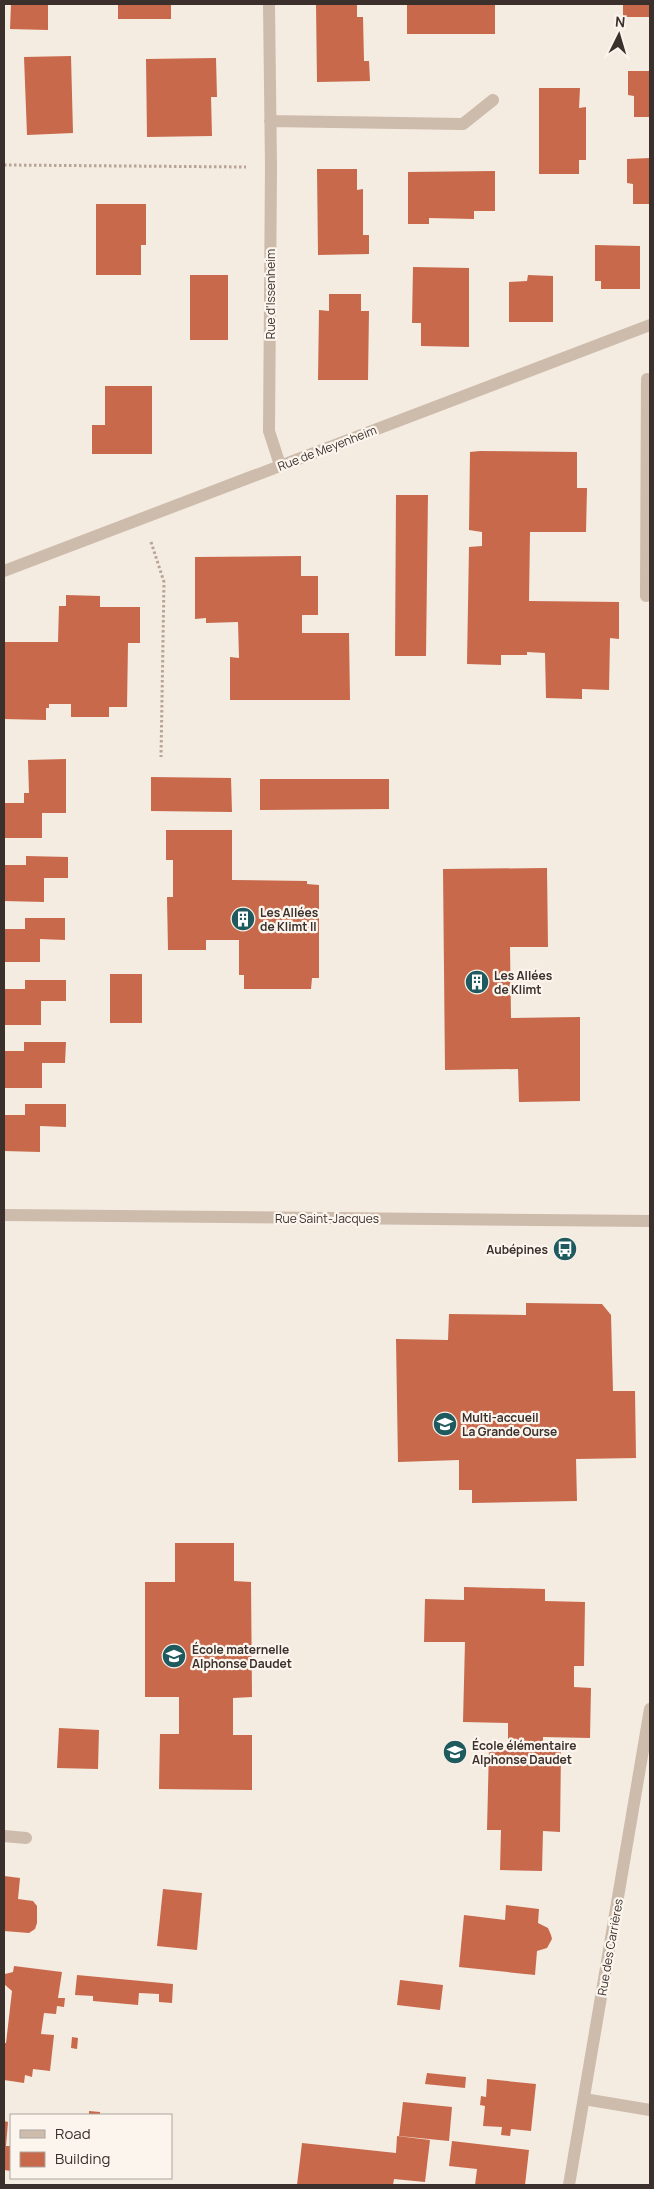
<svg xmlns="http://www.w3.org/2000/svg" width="654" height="2189" viewBox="0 0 654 2189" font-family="Manrope,sans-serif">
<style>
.building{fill:#c8694b}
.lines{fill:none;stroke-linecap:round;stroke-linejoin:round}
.path{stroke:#b9a596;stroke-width:3;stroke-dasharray:2.5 2.5;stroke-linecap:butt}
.service{stroke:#cdbbac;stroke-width:12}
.minor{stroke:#cdbbac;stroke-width:12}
.labels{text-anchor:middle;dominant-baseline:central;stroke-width:4.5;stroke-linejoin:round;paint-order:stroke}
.street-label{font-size:12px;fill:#3b302b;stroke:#fbf5ee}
.poi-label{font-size:12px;font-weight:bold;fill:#3b302b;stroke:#fbf5ee;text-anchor:start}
</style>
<rect width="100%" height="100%" fill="#f4ebe1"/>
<!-- building -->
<path class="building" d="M11,4H48V30L10,29Z
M118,4H171V19H118Z
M316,4H357V17H363L364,61H369L370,81L317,82Z
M407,4H495V34H407Z
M623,4H650V17H623Z
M71,56L73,133L27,135L24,57Z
M216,58L217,97H211L212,136L147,137L146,59Z
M628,71H650V117H634V96L628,95Z
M539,88H580L579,108L586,107V160H579V174H539Z
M650,158V204H633V184L627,183V159Z
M317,169H357V190L363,189V235H369V254L318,255Z
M495,171V211H474V219L429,218V224H408V172Z
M96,204H146V245H141V275H96Z
M595,245L640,246V289H601V281H595Z
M413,267L469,268V347L421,346V323H412Z
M190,275H228V340H190Z
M528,275L553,276V322H509V282L527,281Z
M329,294H361V311H369L368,380H318L319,310L329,311Z
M105,386H152V454H92V425H105Z
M480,451L577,452V488H587L586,532H530L529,601L619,602V639L610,638L609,690L582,689V699L546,698L545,653L527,652V655H501V665L467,664L469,547L482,546V532L469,530L470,452Z
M396,495H428L426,656H395Z
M301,556V576H318V615H302V633H349L350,700H230V657L239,658L238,622L206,623V618L195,619V557Z
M66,595L100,596V607H140V643H128L127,707H109V717H71V704H49V708H46V720L4,719V642H58L59,606H66Z
M66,759V813H42V838H4V803H24V793H29L28,760Z
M151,777L231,778L232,812L151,811Z
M260,779H389V809L260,810Z
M166,830H232V880L307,881V884L319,885V978H312L311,989H244V975H239V940H206V950H168L167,897H173V860H166Z
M26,856L68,857V878H44V902L4,901V865H26Z
M547,868L548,947H510L511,1018L580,1017V1101L519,1102L518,1069L445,1070L443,869Z
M25,918H65V940L40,939V962H4V929H25Z
M110,974H142V1023H110Z
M25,980H66V1001H41V1025H4V989H25Z
M24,1042H66L65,1063H42V1088H4V1051H24Z
M25,1104H66V1127L40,1126V1152L4,1151V1115H25Z
M526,1303L602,1304L611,1315L613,1391H635L636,1458L576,1459L577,1501L472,1503V1490H459V1460L398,1462L396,1339L448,1340L449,1314L526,1315Z
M175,1543H234V1581L251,1582L252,1697L233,1698V1735H252V1790L159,1789L160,1734H179V1697H145V1582H175Z
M464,1587L545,1589V1601L585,1602L584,1666H574V1687L591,1688L590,1738L543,1737V1750H561L560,1832L543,1831L542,1871L500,1870L501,1830H487L489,1748H508V1723L463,1722L465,1642H424L425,1599L464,1600Z
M59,1728L99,1730L98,1769L57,1768Z
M4,1876L20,1878L18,1899L33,1901L37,1906V1923L35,1929L29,1933L4,1931Z
M163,1889L202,1893L197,1950L157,1946Z
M506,1905L539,1909L538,1923L548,1928L551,1935L552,1939L547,1948L537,1951L535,1975L459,1967L464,1915L505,1920Z
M14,1966L62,1972L58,1998H65L64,2007L57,2006L56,2014L44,2013L41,2034L54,2035L50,2071L33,2069L32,2077L25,2075L24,2083L4,2080V2043H6L12,1991L4,1984L5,1974L13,1972Z
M77,1975L173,1984L172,2003L159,2002V1994L139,1993L138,2005L93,2001V1996L75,1995Z
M400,1980L443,1985L440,2010L397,2005Z
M72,2037L78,2038L77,2049L71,2048Z
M427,2073L466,2077L465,2088L425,2084Z
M487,2079L536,2084L531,2131L511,2129L510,2136L501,2135L502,2127L483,2126L485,2106L480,2105L481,2096L486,2097Z
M403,2102L452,2107L449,2141L399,2136Z
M89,2111L100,2112V2115H89Z
M4,2121L8,2122L6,2146H11V2171L4,2170Z
M397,2136L430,2140L425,2182L394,2179L393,2185H297L302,2143L396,2153Z
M452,2141L529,2150L525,2185H475L477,2169L449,2166Z"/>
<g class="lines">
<!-- path -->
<path class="path" d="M4,165L246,167
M151,542L164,582L161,757"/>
<!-- service -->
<path class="service" d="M646,596L647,379
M4,1836L26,1838"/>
<!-- minor -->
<path class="minor" d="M269,4L271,167L269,431L280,465
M270,121L463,124L493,100
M4,571L650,325
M4,1215L650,1221
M584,2099L650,2110
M569,2185L650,1709"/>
</g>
<!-- icons -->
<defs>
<g id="building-disc" transform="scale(1.25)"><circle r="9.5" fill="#1f5a5e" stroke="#fbf5ee"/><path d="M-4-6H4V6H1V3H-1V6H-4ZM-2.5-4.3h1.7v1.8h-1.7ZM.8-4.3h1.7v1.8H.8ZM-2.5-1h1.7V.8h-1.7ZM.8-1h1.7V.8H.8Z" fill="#fff"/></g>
<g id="bus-disc" transform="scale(1.25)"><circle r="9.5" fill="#1f5a5e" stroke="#fbf5ee"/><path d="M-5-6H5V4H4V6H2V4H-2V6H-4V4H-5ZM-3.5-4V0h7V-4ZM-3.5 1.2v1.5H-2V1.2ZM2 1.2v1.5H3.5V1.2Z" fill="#fff"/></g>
<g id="school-disc" transform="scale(1.25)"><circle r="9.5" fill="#1f5a5e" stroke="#fbf5ee"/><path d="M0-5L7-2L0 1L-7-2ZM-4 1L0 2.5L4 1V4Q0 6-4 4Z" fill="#fff"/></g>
</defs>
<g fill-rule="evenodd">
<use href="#building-disc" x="243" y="919"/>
<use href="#building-disc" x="477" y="982"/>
<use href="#bus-disc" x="565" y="1249"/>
<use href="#school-disc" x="445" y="1424"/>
<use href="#school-disc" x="174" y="1656"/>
<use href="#school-disc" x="455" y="1752"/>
</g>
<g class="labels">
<!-- street labels -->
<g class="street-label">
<text transform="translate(270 294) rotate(-90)">Rue d'Issenheim</text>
<text transform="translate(327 448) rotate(-21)">Rue de Meyenheim</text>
<text x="327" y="1218">Rue Saint-Jacques</text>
<text transform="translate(610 1947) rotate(-80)">Rue des Carrières</text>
</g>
<!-- poi labels -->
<g class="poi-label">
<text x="260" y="912">Les Allées<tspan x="260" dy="14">de Klimt II</tspan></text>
<text x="494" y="975">Les Allées<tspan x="494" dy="14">de Klimt</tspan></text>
<text x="548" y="1249" text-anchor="end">Aubépines</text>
<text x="462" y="1417">Multi-accueil<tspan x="462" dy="14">La Grande Ourse</tspan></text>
<text x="192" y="1649">École maternelle<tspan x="192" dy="14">Alphonse Daudet</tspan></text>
<text x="472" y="1745">École élémentaire<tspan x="472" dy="14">Alphonse Daudet</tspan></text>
</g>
</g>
<!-- border -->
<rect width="654" height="2189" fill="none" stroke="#3b302b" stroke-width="10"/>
<!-- legend -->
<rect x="10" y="2114" width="162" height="65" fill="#fbf5ee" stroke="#aea6a0"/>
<rect x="20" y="2130" width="25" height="8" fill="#cdbbac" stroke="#aea6a0"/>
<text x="55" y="2139" font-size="15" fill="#3b302b">Road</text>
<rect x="20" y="2152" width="25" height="15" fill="#c8694b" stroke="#aea6a0"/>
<text x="55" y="2164" font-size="15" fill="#3b302b">Building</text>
<!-- north arrow -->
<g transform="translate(619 35) rotate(5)" stroke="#fbf5ee" stroke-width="4" paint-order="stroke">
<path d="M0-4L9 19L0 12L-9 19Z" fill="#3b302b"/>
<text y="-8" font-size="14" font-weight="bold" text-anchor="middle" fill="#3b302b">N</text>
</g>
</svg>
